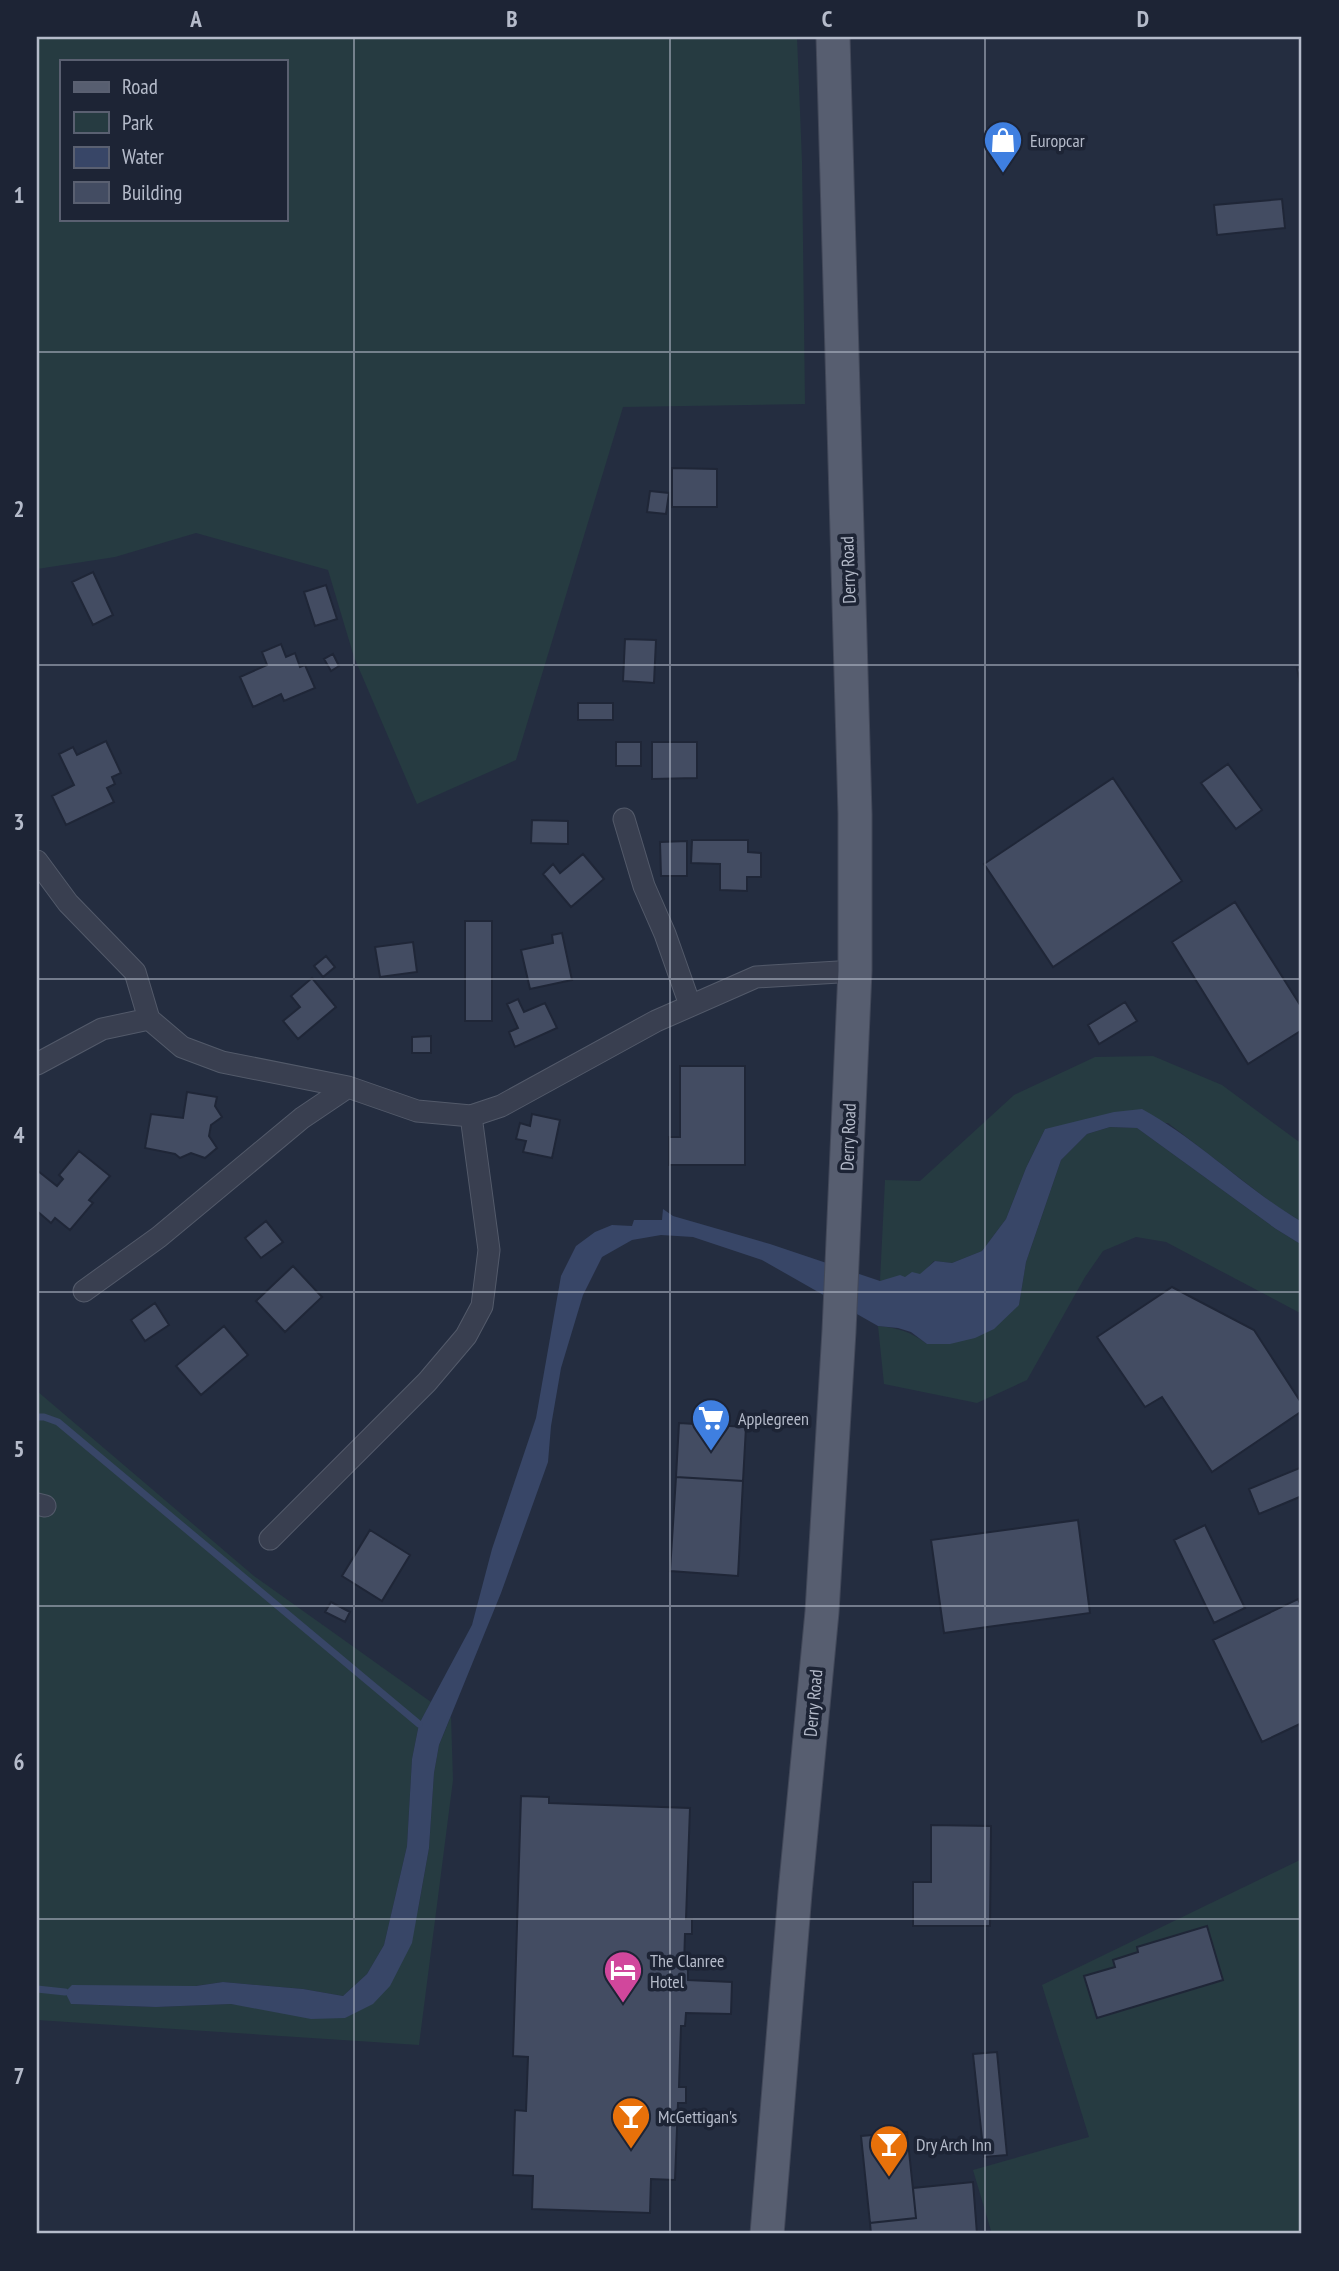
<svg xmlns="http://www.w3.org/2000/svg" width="1339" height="2271" viewBox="0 0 1339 2271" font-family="'PT Sans Narrow',sans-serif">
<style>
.green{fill:#263b41;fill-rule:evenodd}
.water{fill:#384667}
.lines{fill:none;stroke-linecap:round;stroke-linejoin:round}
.stream{stroke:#384667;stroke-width:7}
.building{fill:#434c62;stroke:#1f2637;stroke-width:2}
.minor-casing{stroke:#535a6a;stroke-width:23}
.primary-casing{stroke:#424859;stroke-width:35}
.minor{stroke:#393f50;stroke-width:21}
.primary{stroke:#575e70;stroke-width:33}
.grid{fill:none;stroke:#b5bbca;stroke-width:2;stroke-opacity:0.55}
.labels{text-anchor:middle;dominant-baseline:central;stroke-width:7;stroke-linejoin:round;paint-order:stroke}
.poi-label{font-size:18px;fill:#b5bbca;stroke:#1d2435;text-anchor:start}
.street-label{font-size:18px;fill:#b5bbca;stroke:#1d2435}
.neatline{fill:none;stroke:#b5bbca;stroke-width:2.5}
.grid-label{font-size:23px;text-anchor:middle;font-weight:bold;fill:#b5bbca}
</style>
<rect width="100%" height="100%" fill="#242d40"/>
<!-- green -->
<path class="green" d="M37,37H797L802,161L805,404L623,407L516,760L417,804L354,657L328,570L196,533L115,557L37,569ZM285,61V219H61V61Z
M1153,1056L1222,1085L1302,1144V1222L1276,1206L1168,1123L1073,1124L1045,1129L1026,1168L1006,1219L982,1251L952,1263L934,1261L920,1275L880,1281L885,1180L920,1181L1014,1095L1095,1057Z
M1110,1127L1137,1128L1276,1229L1302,1245V1314L1166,1242L1136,1237L1103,1251L1085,1277L1027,1380L977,1403L884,1384L878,1326C899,1328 911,1332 927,1344L1019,1305L1026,1262L1061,1160L1087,1134Z
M37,1391L254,1576L431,1702L419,1724L412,1759L407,1846L384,1945L367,1974L343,1996L303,1989L223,1982L71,2004L156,2007L231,2004L345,2018L418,1910L429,1848L434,1773L439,1745L451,1716L453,1780L419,2045L37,2020Z
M1302,1859V2234H992L973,2170L1089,2137L1042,1985Z"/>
<!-- water -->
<path class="water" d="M1142,1109C1200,1141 1246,1189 1302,1222V1245L1276,1229L1137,1128L1110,1127L1087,1134L1061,1160L1026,1262L1019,1305L994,1329L975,1338L950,1344H927L911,1332L898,1328L878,1326L762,1260L693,1237L661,1235L632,1240L602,1257L583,1295L561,1368L551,1426L548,1462L501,1593L439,1745L434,1773L429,1848L412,1943L390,1986L373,2004L345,2018L311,2019L231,2004L156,2007L71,2004L65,1992L72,1985L196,1986L223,1982L303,1989L343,1996L367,1974L384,1945L407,1846L412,1759L419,1724L472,1625L492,1549L536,1418L561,1276L576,1246L595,1232L612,1225L632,1226L634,1220H662L663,1209L673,1216L770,1244L880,1281L900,1275L905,1277L912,1272L920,1274L935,1261L952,1263L982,1251L1006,1219L1026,1168L1045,1129L1114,1112Z"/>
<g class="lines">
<!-- stream -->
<path class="stream" d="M37,1417H44L58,1422L419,1724
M37,1989L65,1992"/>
</g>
<!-- building -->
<path class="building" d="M1282,199L1285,228L1217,235L1214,205Z
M672,468L717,469V507H672Z
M650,491L669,493L666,514L647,512Z
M93,572L113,615L93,625L72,582Z
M326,585L337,619L315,626L304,592Z
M625,639L656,640L654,683L623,681Z
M281,644L286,657L295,653L300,667L305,665L315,688L284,701L281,694L253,707L240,677L267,665L262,652Z
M333,654L339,666L331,671L324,659Z
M1302,667V694L1297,668Z
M578,703H613V720H578Z
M106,741L121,773L112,777L115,784L107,788L114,802L66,825L52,796L74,785L59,754L73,747L77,755Z
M616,742H641V766H616Z
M652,742H697V778L652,779Z
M1228,764L1262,810L1236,829L1201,783Z
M1113,778L1182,881L1053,967L984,864Z
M532,820L568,821V844L531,843Z
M692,840H748V852L761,853V877H747V891L720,890V864L691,863Z
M687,841V876H661L660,842Z
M583,854L604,879L571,907L543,874L553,864L560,873Z
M1235,902L1302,1008V1030L1248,1064L1172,942Z
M465,921H492V1021H465Z
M562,933L572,980L530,989L521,950L553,943L552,935Z
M413,942L417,972L380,977L375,947Z
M326,956L335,967L323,977L314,966Z
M312,978L336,1007L298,1039L283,1021L300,1007L291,996Z
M518,999L524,1012L545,1003L557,1028L515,1047L509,1032L518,1028L507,1004Z
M1125,1002L1137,1021L1099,1044L1088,1025Z
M431,1036V1053H412V1037Z
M680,1066H745V1165H669V1137H680Z
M187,1092L217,1097L215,1106L222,1117L211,1125L209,1136L217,1148L205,1158L191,1153L180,1158L175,1154L145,1148L151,1114L183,1118Z
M532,1114L560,1120L552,1158L523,1152L526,1141L516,1139L520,1123L530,1126Z
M79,1151L110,1176L89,1200L93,1203L70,1230L55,1218L51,1223L37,1211V1173L38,1171L57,1186L63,1179L59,1175Z
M266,1221L283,1242L261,1258L245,1238Z
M293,1266L322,1297L285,1332L256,1301Z
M1172,1287L1254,1330L1302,1404V1411L1212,1472L1162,1397L1145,1407L1097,1337Z
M155,1303L169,1325L145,1341L131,1320Z
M224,1326L248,1355L201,1395L176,1366Z
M679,1423L746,1427L743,1481L676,1477Z
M1302,1467V1496L1259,1514L1249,1489Z
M676,1477L743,1481L738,1576L670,1571Z
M1078,1520L1090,1613L944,1633L931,1540Z
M1205,1525L1245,1608L1214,1623L1174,1540Z
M370,1530L410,1555L382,1601L342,1576Z
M1298,1599L1302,1609V1723L1262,1742L1213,1640Z
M331,1602L350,1612L345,1622L325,1612Z
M521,1796L549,1797V1803L690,1808L686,1919H692V1934H685L684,1965H688V1980L732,1982L731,2014L686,2013L685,2026H681L679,2087H686V2103H678L675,2180L651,2179L650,2213L532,2209L533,2176L513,2175L515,2110L526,2111L528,2057L513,2056Z
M931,1825L991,1826L990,1926H913V1882H931Z
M1207,1926L1223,1980L1097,2018L1084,1976L1115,1967L1113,1960L1138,1952L1137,1947Z
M997,2052L1007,2155L984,2157L973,2054Z
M907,2132L916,2218L870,2223L861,2136Z
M973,2182L977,2234H871L870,2223L916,2218L913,2188Z"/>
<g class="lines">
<!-- minor casing -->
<g class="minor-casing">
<path id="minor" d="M624,819L644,886L665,934L690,1005
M37,861L68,903L135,972L149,1019
M37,1064L102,1029L149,1019L182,1047L222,1062L348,1087L417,1111L471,1116L501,1106L656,1021L756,977L855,971
M84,1291L159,1237L302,1118L348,1087
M37,1504L45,1506
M270,1539L427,1382L466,1336L482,1306L489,1250L471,1116"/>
</g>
<!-- primary casing -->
<g class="primary-casing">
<path id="primary" d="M767,2234L795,1893L822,1612L839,1331L855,971V814L833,37"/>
</g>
<!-- minor -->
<use href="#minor" class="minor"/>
<!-- primary -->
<use href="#primary" class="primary"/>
</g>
<!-- grid -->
<path class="grid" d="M354,37V2234M670,37V2234M985,37V2234M37,352H1302M37,665H1302M37,979H1302M37,1292H1302M37,1606H1302M37,1919H1302"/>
<!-- icons -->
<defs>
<g id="shop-pin" transform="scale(2.0125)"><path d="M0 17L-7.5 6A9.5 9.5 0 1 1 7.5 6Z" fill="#3f7fe0" stroke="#1d2435"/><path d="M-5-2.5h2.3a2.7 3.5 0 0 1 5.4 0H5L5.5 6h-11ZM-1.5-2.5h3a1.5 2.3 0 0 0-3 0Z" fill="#fff"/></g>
<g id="supermarket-pin" transform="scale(2.0125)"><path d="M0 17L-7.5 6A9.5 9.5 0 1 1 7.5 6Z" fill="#3f7fe0" stroke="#1d2435"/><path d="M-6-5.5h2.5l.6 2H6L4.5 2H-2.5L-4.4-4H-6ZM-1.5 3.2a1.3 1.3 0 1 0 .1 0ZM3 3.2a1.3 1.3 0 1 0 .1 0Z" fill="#fff"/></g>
<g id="hotel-pin" transform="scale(2.0125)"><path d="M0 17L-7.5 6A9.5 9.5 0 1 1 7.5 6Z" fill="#d1479c" stroke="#1d2435"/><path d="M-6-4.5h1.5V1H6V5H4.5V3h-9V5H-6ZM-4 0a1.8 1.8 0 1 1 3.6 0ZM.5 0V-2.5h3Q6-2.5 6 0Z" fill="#fff"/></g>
<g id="bar-pin" transform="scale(2.0125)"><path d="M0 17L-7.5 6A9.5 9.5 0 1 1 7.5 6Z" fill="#e8710a" stroke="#1d2435"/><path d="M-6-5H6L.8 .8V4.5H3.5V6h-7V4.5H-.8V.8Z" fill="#fff"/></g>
</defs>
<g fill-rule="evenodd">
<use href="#shop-pin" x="1003" y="140"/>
<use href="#supermarket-pin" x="711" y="1418"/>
<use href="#hotel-pin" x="623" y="1970"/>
<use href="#bar-pin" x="631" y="2116"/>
<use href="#bar-pin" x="889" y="2144"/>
</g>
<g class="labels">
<!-- poi labels -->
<g class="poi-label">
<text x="1030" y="140">Europcar</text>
<text x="738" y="1418">Applegreen</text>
<text x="650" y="1960">The Clanree<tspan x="650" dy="21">Hotel</tspan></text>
<text x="658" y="2116">McGettigan's</text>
<text x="916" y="2144">Dry Arch Inn</text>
</g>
<!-- street labels -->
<g class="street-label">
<text transform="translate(848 570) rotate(-92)">Derry Road</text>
<text transform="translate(848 1137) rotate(-88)">Derry Road</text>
<text transform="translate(813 1703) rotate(-85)">Derry Road</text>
</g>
</g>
<!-- border -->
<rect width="1339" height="2271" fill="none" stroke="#1d2435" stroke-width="77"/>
<!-- legend -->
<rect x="60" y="60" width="228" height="161" fill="#1d2435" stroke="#5a6071" stroke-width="2"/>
<rect x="74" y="82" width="35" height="10" fill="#575e70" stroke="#5a6071" stroke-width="2"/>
<text x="122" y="94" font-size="21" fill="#b5bbca">Road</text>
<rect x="74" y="112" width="35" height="21" fill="#263b41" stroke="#5a6071" stroke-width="2"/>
<text x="122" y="130" font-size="21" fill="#b5bbca">Park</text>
<rect x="74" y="147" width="35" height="21" fill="#384667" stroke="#5a6071" stroke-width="2"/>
<text x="122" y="164" font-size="21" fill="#b5bbca">Water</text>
<rect x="74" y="182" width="35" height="21" fill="#434c62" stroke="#5a6071" stroke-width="2"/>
<text x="122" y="200" font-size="21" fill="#b5bbca">Building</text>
<rect x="38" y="38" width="1262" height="2194" class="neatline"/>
<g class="grid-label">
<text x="196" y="27">A</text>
<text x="512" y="27">B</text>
<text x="827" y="27">C</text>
<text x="1143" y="27">D</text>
<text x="19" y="203">1</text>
<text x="19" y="517">2</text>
<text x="19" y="830">3</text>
<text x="19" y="1143">4</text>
<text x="19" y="1457">5</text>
<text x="19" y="1770">6</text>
<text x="19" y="2084">7</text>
</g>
</svg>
